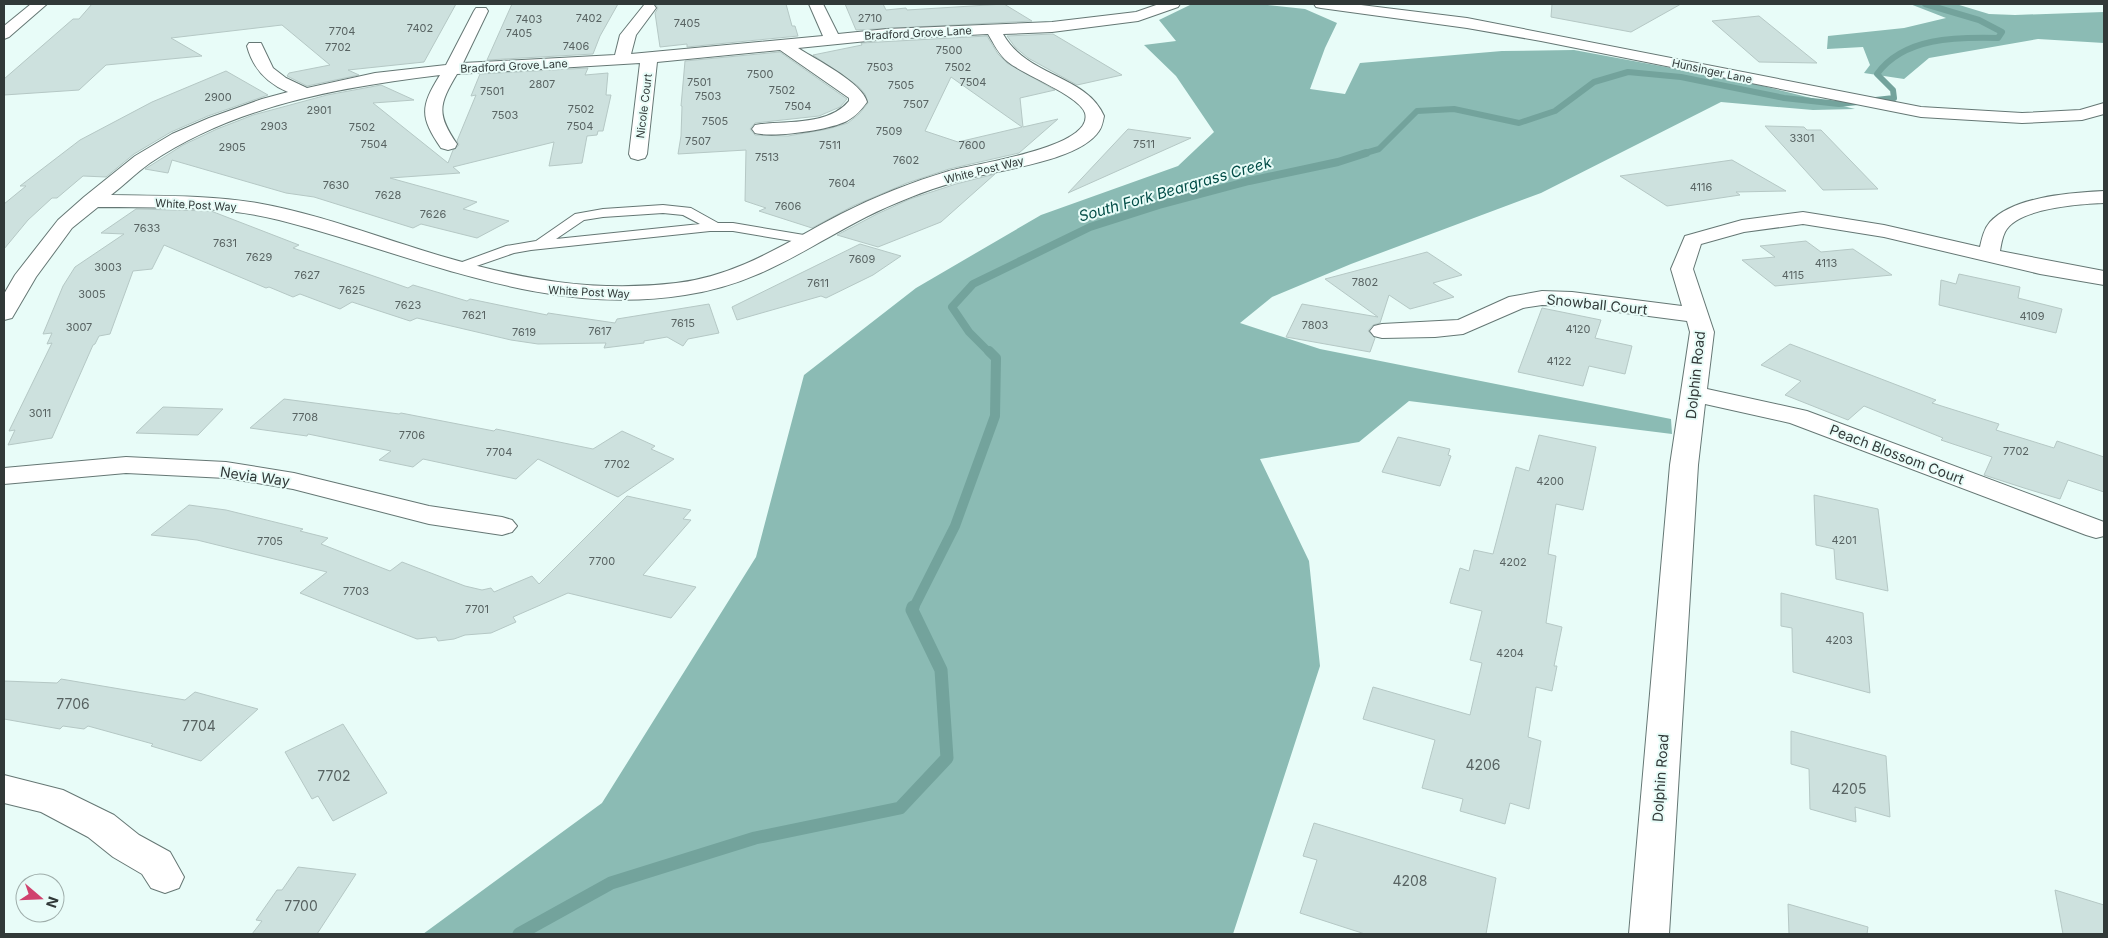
<svg xmlns="http://www.w3.org/2000/svg" width="2108" height="938" viewBox="0 0 2108 938" font-family="Inter,sans-serif">
<style>
.forest{fill:#8bbbb4}
.lines{fill:none;stroke-linecap:round;stroke-linejoin:round}
.stream-far3{stroke:#73a39c;stroke-width:6}
.stream-far2{stroke:#73a39c;stroke-width:8}
.stream-far1{stroke:#73a39c;stroke-width:10}
.stream{stroke:#73a39c;stroke-width:13}
.building{fill:#cde1de;stroke:#b5c8c5;fill-rule:evenodd}
.service-casing{stroke:#657774;stroke-width:2}
.minor-casing{stroke:#657774;stroke-width:2}
.service{fill:#fff;fill-rule:evenodd}
.minor{fill:#fff;fill-rule:evenodd}
.labels{text-anchor:middle;dominant-baseline:central;stroke-width:4;stroke-linejoin:round;paint-order:stroke}
.number-label{font-size:11px;fill:#586362}
.far-street-label{font-size:11px;fill:#313938;stroke:#e8fcf8}
.street-label{font-size:14px;fill:#313938;stroke:#e8fcf8}
.near-number-label{font-size:14px;fill:#586362}
.water-label{font-size:15px;font-style:italic;fill:#034d47;stroke:#e8fcf8}
</style>
<rect width="100%" height="100%" fill="#e8fcf8"/>
<!-- forest -->
<path class="forest" d="M1192,4H1259L1305,9L1337,23L1325,48L1310,89L1345,94L1360,63L1502,51L1574,50L1747,82L1855,109L1813,110L1721,102L1541,193L1351,264L1272,297L1240,323L1320,349L1671,419L1672,434L1409,401L1359,442L1260,459L1309,561L1320,666L1233,934H423L602,803L756,557L804,375L916,288L1041,215L1178,166L1214,132L1176,76L1144,45L1176,41L1159,20Z
M1910,4H1956L1989,14L2015,15L2104,12V43L2038,39L1929,58L1904,79L1864,73L1870,65L1863,47L1827,49L1828,36L1904,28L1946,18Z"/>
<g class="lines">
<!-- stream-far3 -->
<path class="stream-far3" d="M1362,154L1379,149L1417,111L1454,109L1519,123L1555,111L1594,82L1628,72L1681,77L1784,98L1839,104L1894,98L1893,90L1877,74C1904,37 1956,37 1998,38L2002,32L1979,20L1925,4"/>
<!-- stream-far2 -->
<path class="stream-far2" d="M990,353L969,332L952,307L973,284L1090,227L1159,205L1249,181L1338,162L1366,153"/>
<!-- stream-far1 -->
<path class="stream-far1" d="M913,609L955,526L995,416L996,358L989,351"/>
<!-- stream -->
<path class="stream" d="M519,934L611,883L755,838L900,808L947,758L941,670L912,610L913,607"/>
</g>
<!-- building -->
<path class="building" d="M92,4H456L424,62L348,70L359,75L307,86L287,76L289,73L330,65L282,25L171,38L202,56L106,65L79,90L4,95V79L73,19H79Z
M512,4H618L600,36L593,54L487,60Z
M655,4H786L792,26H795L798,36L687,47V44L660,47L655,13L658,8Z
M845,4H883L886,10L906,8L907,10L1004,4L1032,21L856,30Z
M1552,4H1681L1631,32L1551,17Z
M1759,16L1817,63L1759,62L1712,21Z
M1053,34L1122,75L1077,85L1028,58L1015,47L1007,36Z
M987,36L998,54L1007,63L1055,90L1020,98L1023,127L1058,119L1019,153L949,169L907,183L853,206L812,228L759,211L766,208L745,201L746,150L678,154L681,136L682,106H681L685,61L780,52L847,99L840,107L819,116L755,123L750,129L755,135L788,136L828,129L848,123L859,114L868,103L865,94L858,86L813,55L862,45L861,43ZM951,77L1022,127L958,142L925,131Z
M588,68L585,75L608,73L606,95H611L603,131H598L597,135L587,136L582,163L549,166L554,142L453,167L460,173L390,178L477,202L463,209L509,221L477,238L421,224L413,228L314,197L286,193L172,160L168,173L145,169L183,145L217,129L253,115L327,95L381,85L414,100L373,103L448,163L453,150L459,145L457,141L476,95L471,96L480,74Z
M226,71L268,95L208,116L171,132L134,154L106,177L83,176L57,198H52L28,220L4,249V204L26,186H20L80,140L152,102Z
M1765,126L1804,127L1807,130H1821L1878,189L1823,190Z
M1128,129L1191,138L1068,193Z
M1732,160L1786,191L1736,192L1740,195L1667,206L1620,176Z
M995,174L941,222L878,247L837,235L877,214L910,199L956,184Z
M136,209L211,211L299,245L293,248L408,288L413,285L467,301L470,299L547,315L548,313L615,323L617,319L709,304L719,333L688,339L683,346L667,337L644,341V343L604,348L606,343L538,344L511,340L417,318L410,321L352,302L340,309L300,294L293,297L269,287L266,288L164,245L152,269L133,271L110,334L99,336L95,344L93,345L52,438L8,445L15,430L9,431L52,343L47,344L52,333L43,334L63,286L75,267L124,234L101,233Z
M1806,241L1821,252L1853,249L1892,275L1775,286L1742,260L1775,257L1760,246Z
M860,244L901,256L873,275L826,298L821,296L737,320L732,307Z
M1427,252L1462,275L1433,283L1454,297L1410,309L1389,295L1380,323L1373,325L1368,331L1375,338L1370,352L1286,337L1302,304L1378,317L1325,279Z
M1959,274L2020,287L2018,298L2062,309L2056,333L1939,305L1941,280L1956,284Z
M1542,308L1601,320L1595,338L1632,346L1625,374L1589,366L1583,386L1518,372Z
M1790,344L1936,400L1932,403L1999,424L1996,430L2054,448L2057,441L2104,457V492L2068,480L2060,499L2024,488L1984,475L1992,457L1941,440L1943,438L1864,406L1848,420L1785,395L1801,381L1761,365Z
M284,399L399,414L401,413L494,431L496,429L593,449L622,431L655,446L651,449L674,459L618,497L538,459L516,479L423,459L413,467L379,460L391,451L308,434L307,436L250,428Z
M163,407L223,409L198,435L136,433Z
M1539,435L1596,447L1583,510L1556,504L1548,554L1556,556L1546,623L1562,627L1554,666H1557L1552,691L1536,687L1528,737L1541,741L1529,809L1510,803L1505,824L1460,811L1463,799L1422,788L1435,740L1363,719L1373,687L1470,715L1482,663L1470,660L1482,611L1450,603L1460,568L1469,571L1474,550L1493,554L1516,467L1529,471Z
M1398,437L1450,449L1448,455L1451,456L1440,486L1382,472Z
M1814,495L1878,509L1888,591L1836,579L1834,549L1816,545Z
M627,496L691,510L683,519L691,520L643,575L696,587L671,618L568,593L513,617L516,622L491,633L465,635L454,639L438,641L436,637L417,639L300,593L327,572L197,540L151,535L189,505L226,510L303,529L300,531L328,538L321,544L390,571L402,562L465,586L482,590L491,588L494,592L532,576L539,584Z
M1781,593L1863,613L1870,693L1793,672L1792,628L1781,626Z
M61,679L185,700L195,692L258,709L201,761L151,746L153,744L88,726L84,729L63,726L60,729L4,719V681L57,683Z
M343,724L387,793L333,821L318,796L312,799L285,752Z
M1791,731L1886,756L1890,817L1855,807L1856,822L1810,809L1809,769L1791,764Z
M1314,823L1496,878L1486,934H1365L1300,913L1317,860L1303,856Z
M298,867L356,874L317,934H252L262,921L256,920L277,890H282Z
M2055,890L2104,905V934H2063Z
M1788,904L1868,927L1867,934H1789Z"/>
<g class="lines">
<!-- service casing -->
<g class="service-casing">
<path id="service" d="M663,205L691,208L718,223H733L810,236L817,240L810,244L733,231H710L531,250L514,253L459,272L452,268L454,265L506,246L536,241L575,214L603,209ZM663,213L683,215L700,224L556,239L584,220L603,217Z"/>
</g>
<!-- minor casing -->
<g class="minor-casing">
<path id="minor" d="M31,4H47L9,37L4,39V26Z
M648,4L654,5L656,8L636,35L631,54L823,36L809,4H823L838,34L887,29L1052,22L1136,12L1159,4H1180L1178,7L1138,21L1052,32L1003,34C1027,77 1087,75 1104,116C1103,121 1102,127 1099,131C1078,163 991,170 955,182C924,191 894,203 866,217C802,250 759,284 685,295C542,318 414,254 279,220C220,205 158,208 98,207L72,228L36,277L12,318L4,320V294L15,275L58,220L84,197L135,156L172,134L209,118L262,99L288,92C267,83 253,69 247,46L249,43H261L273,68L286,78L307,88L375,73L446,65L474,11L476,8H486L488,11L463,63L615,55L620,35L644,5ZM988,34C994,44 999,55 1008,62C1024,75 1080,96 1085,113C1095,148 972,164 949,171C912,182 876,196 841,214C787,242 738,276 676,283C594,293 520,279 441,256C380,238 320,214 257,203C209,195 160,196 111,195C124,185 136,173 150,163C234,106 340,87 440,75C420,107 420,117 441,148L448,150L455,148L457,144C436,114 439,104 457,74L640,63L629,154L631,158L638,160L645,158L647,154L657,62L780,50L849,98V101C829,125 789,121 761,124L755,125L752,129L755,133C774,138 829,130 847,121C856,116 861,110 867,102C863,83 815,59 798,48L887,39Z
M1314,4H1353L1467,18L1921,107L2022,113L2080,110L2104,103V114L2082,120L2022,123L1921,117L1541,41L1467,28L1321,8L1316,7Z
M2104,191V203C2080,204 2017,208 2005,232C2002,238 2001,245 2000,251L2104,271V285L2040,274L1884,237L1803,224L1744,232L1701,244L1693,269L1714,332L1707,389L1807,411L2104,522V536L2096,538L2086,535L1790,423L1705,404L1698,465L1669,934H1629L1670,465L1690,332L1687,321L1572,306L1542,305L1523,308L1463,334L1435,337L1382,338L1374,336L1370,331L1374,326L1382,324L1458,320L1509,297L1542,291L1572,292L1682,306L1671,269L1685,236L1742,220L1803,212L1884,225L1980,247C1982,238 1984,229 1990,222C2014,196 2071,193 2104,191Z
M126,457L226,462L294,473L429,506L502,517L512,520L517,526L512,532L502,535L429,524L293,489L226,478L126,473L4,484V468Z
M4,775L63,790L114,815L139,835L170,852L184,877L179,888L165,893L151,888L142,874L113,857L88,837L41,812L4,803Z"/>
</g>
<!-- service -->
<use href="#service" class="service"/>
<!-- minor -->
<use href="#minor" class="minor"/>
</g>
<g class="labels">
<!-- number labels -->
<g class="number-label">
<text x="589" y="18">7402</text>
<text x="870" y="18">2710</text>
<text x="529" y="19">7403</text>
<text x="687" y="23">7405</text>
<text x="420" y="28">7402</text>
<text x="342" y="31">7704</text>
<text x="519" y="33">7405</text>
<text x="576" y="46">7406</text>
<text x="338" y="47">7702</text>
<text x="949" y="50">7500</text>
<text x="880" y="67">7503</text>
<text x="958" y="67">7502</text>
<text x="760" y="74">7500</text>
<text x="699" y="82">7501</text>
<text x="973" y="82">7504</text>
<text x="542" y="84">2807</text>
<text x="901" y="85">7505</text>
<text x="782" y="90">7502</text>
<text x="492" y="91">7501</text>
<text x="708" y="96">7503</text>
<text x="218" y="97">2900</text>
<text x="916" y="104">7507</text>
<text x="798" y="106">7504</text>
<text x="581" y="109">7502</text>
<text x="319" y="110">2901</text>
<text x="505" y="115">7503</text>
<text x="715" y="121">7505</text>
<text x="274" y="126">2903</text>
<text x="580" y="126">7504</text>
<text x="362" y="127">7502</text>
<text x="889" y="131">7509</text>
<text x="1802" y="138">3301</text>
<text x="698" y="141">7507</text>
<text x="374" y="144">7504</text>
<text x="1144" y="144">7511</text>
<text x="830" y="145">7511</text>
<text x="972" y="145">7600</text>
<text x="232" y="147">2905</text>
<text x="767" y="157">7513</text>
<text x="906" y="160">7602</text>
<text x="842" y="183">7604</text>
<text x="336" y="185">7630</text>
<text x="1701" y="187">4116</text>
<text x="388" y="195">7628</text>
<text x="788" y="206">7606</text>
<text x="433" y="214">7626</text>
<text x="147" y="228">7633</text>
<text x="225" y="243">7631</text>
<text x="259" y="257">7629</text>
<text x="862" y="259">7609</text>
<text x="1826" y="263">4113</text>
<text x="108" y="267">3003</text>
<text x="307" y="275">7627</text>
<text x="1793" y="275">4115</text>
<text x="1365" y="282">7802</text>
<text x="818" y="283">7611</text>
<text x="352" y="290">7625</text>
<text x="92" y="294">3005</text>
<text x="408" y="305">7623</text>
<text x="474" y="315">7621</text>
<text x="2032" y="316">4109</text>
<text x="683" y="323">7615</text>
<text x="1315" y="325">7803</text>
<text x="79" y="327">3007</text>
<text x="1578" y="329">4120</text>
<text x="600" y="331">7617</text>
<text x="524" y="332">7619</text>
<text x="1559" y="361">4122</text>
<text x="40" y="413">3011</text>
<text x="305" y="417">7708</text>
<text x="412" y="435">7706</text>
<text x="2016" y="451">7702</text>
<text x="499" y="452">7704</text>
<text x="617" y="464">7702</text>
<text x="1550" y="481">4200</text>
<text x="1844" y="540">4201</text>
<text x="270" y="541">7705</text>
<text x="602" y="561">7700</text>
<text x="1513" y="562">4202</text>
<text x="356" y="591">7703</text>
<text x="477" y="609">7701</text>
<text x="1839" y="640">4203</text>
<text x="1510" y="653">4204</text>
</g>
<!-- far-street labels -->
<g class="far-street-label">
<text transform="translate(918 33) rotate(-3)">Bradford Grove Lane</text>
<text transform="translate(514 66) rotate(-3)">Bradford Grove Lane</text>
<text transform="translate(1712 71) rotate(12)">Hunsinger Lane</text>
<text transform="translate(644 106) rotate(-83)">Nicole Court</text>
<text transform="translate(984 170) rotate(-14)">White Post Way</text>
<text transform="translate(196 205) rotate(3)">White Post Way</text>
<text transform="translate(589 292) rotate(3)">White Post Way</text>
</g>
<!-- street labels -->
<g class="street-label">
<text transform="translate(1597 304) rotate(6)">Snowball Court</text>
<text transform="translate(1695 375) rotate(-84)">Dolphin Road</text>
<text transform="translate(1897 454) rotate(21)">Peach Blossom Court</text>
<text transform="translate(255 476) rotate(8)">Nevia Way</text>
<text transform="translate(1660 778) rotate(-86)">Dolphin Road</text>
</g>
<!-- near-number labels -->
<g class="near-number-label">
<text x="73" y="703">7706</text>
<text x="199" y="725">7704</text>
<text x="1483" y="764">4206</text>
<text x="334" y="775">7702</text>
<text x="1849" y="788">4205</text>
<text x="1410" y="880">4208</text>
<text x="301" y="905">7700</text>
</g>
<!-- water labels -->
<g class="water-label">
<text transform="translate(1175 189) rotate(-16)">South Fork Beargrass Creek</text>
</g>
</g>
<!-- border -->
<rect width="2108" height="938" fill="none" stroke="#313938" stroke-width="10"/>
<!-- north arrow -->
<g transform="translate(40 898) rotate(109)"><circle r="24" fill="#e8fcf8" stroke="#9faeab"/>
<path d="M0-4L9 19L0 12L-9 19Z" fill="#d0426e"/>
<text y="-8" font-size="14" font-weight="bold" text-anchor="middle" fill="#313938">N</text>
</g>
</svg>
